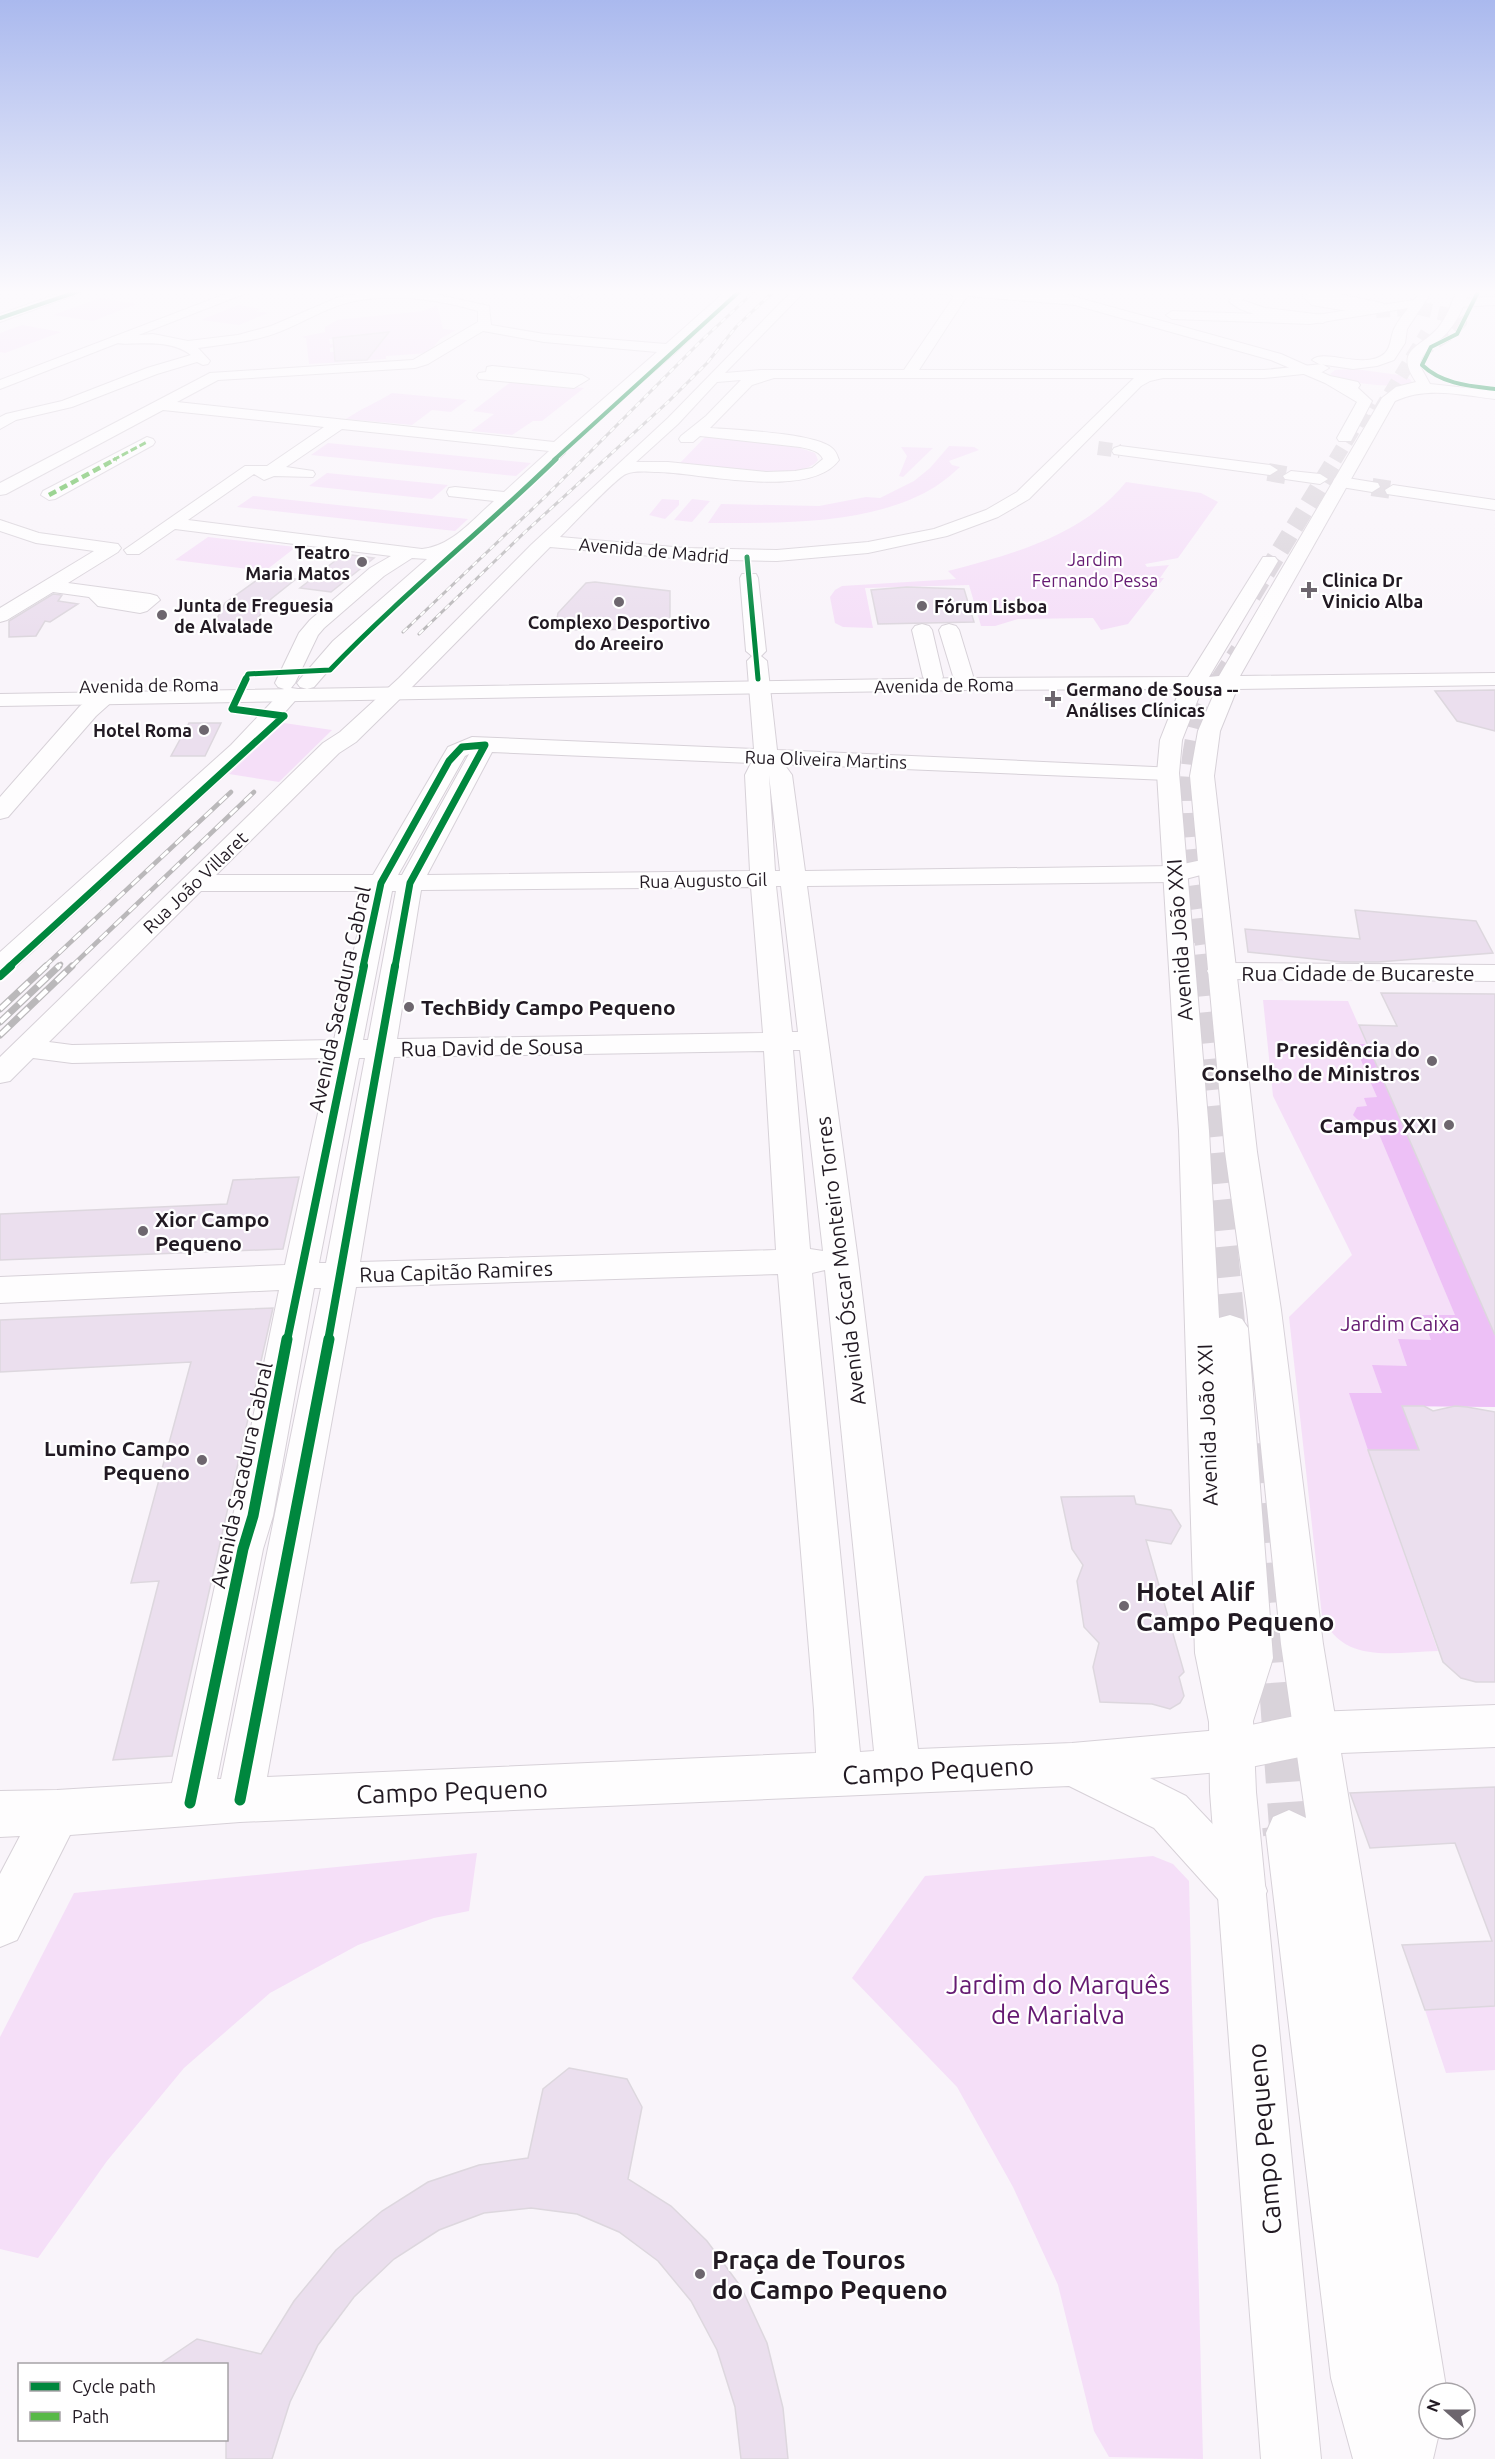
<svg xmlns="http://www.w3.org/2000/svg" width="1495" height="2459" viewBox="0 0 1495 2459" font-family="Ubuntu,sans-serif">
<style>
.green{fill:#f5dff8}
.water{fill:#edc0f6}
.building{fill:#ebdfee;stroke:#ddd7de;stroke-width:1.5}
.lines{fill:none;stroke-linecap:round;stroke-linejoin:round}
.minor-tunnel-far1{stroke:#d9d3da;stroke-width:14;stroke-dasharray:14 7;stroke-linecap:butt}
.minor-tunnel{stroke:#d9d3da;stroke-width:18;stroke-dasharray:18 9;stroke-linecap:butt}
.major-tunnel-far5{stroke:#d9d3da;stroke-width:14;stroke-dasharray:14 7;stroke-linecap:butt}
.major-tunnel-far4{stroke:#d9d3da;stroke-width:18;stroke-dasharray:18 9;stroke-linecap:butt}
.major-tunnel-far3{stroke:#d9d3da;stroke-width:24;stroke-dasharray:24 12;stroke-linecap:butt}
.major-tunnel-far2{stroke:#d9d3da;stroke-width:31;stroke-dasharray:31 16;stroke-linecap:butt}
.major-tunnel-far1{stroke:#d9d3da;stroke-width:40;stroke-dasharray:40 20;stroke-linecap:butt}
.major-tunnel{stroke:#d9d3da;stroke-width:52;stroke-dasharray:52 26;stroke-linecap:butt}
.minor-casing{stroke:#d7d1d8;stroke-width:2}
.major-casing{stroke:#d7d1d8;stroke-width:2}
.minor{fill:#fefdfe;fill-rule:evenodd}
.major{fill:#fefdfe;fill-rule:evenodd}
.rail-far2-casing{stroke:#bab8ba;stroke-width:3}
.rail-far1-casing{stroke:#bab8ba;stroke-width:4.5}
.rail-casing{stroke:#bab8ba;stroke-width:7}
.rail-far2{stroke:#fff;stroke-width:2;stroke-dasharray:6;stroke-linecap:butt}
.rail-far1{stroke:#fff;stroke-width:3;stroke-dasharray:10;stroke-linecap:butt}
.rail{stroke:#fff;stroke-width:4.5;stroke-dasharray:13;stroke-linecap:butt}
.quiet-far1{stroke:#58b947;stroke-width:3;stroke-dasharray:7 3;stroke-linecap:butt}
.quiet{stroke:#58b947;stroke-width:4.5;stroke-dasharray:8 4.5;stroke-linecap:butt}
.cycleway-far4-casing{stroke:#fff;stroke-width:5}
.cycleway-far3-casing{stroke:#fff;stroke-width:8}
.cycleway-far2-casing{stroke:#fff;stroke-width:10}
.cycleway-far1-casing{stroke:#fff;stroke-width:12}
.cycleway-casing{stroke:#fff;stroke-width:15}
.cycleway-far4{stroke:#00873e;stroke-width:4}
.cycleway-far3{stroke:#00873e;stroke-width:5}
.cycleway-far2{stroke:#00873e;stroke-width:7}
.cycleway-far1{stroke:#00873e;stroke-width:8}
.cycleway{stroke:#00873e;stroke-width:11}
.poi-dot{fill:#6d666e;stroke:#fff;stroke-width:2}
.labels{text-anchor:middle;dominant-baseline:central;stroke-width:4.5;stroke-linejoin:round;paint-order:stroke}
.far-street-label{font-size:18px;fill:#221a23;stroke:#fff}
.far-poi-label{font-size:18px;font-weight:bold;fill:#221a23;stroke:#fff;text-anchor:start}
.far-park-label{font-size:18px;fill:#651a72;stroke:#fff}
.street-label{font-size:21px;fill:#221a23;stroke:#fff}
.poi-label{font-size:21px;font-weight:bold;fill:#221a23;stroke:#fff;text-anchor:end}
.park-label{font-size:21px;fill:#651a72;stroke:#fff}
.near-poi-label{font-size:26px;font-weight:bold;fill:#221a23;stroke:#fff;text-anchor:start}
.near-street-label{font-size:26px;fill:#221a23;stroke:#fff}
.near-park-label{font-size:26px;fill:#651a72;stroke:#fff}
</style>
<rect width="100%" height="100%" fill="#f9f4fa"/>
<!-- green -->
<path class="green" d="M100,298L137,304L93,321L53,315Z
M238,305L261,309L256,311L268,313L239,325L201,320Z
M437,305L443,329L456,330L440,339L429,353L386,356V359L367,360L370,355L363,334L352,335V340L329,339L330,344H333L334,347L330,348V352H335V361L347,362L309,364L306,338L301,337L325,332V327L337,320L423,311Z
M22,325L61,332L5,353L0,352V333Z
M1355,369L1399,375L1410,379L1412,382C1399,390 1341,383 1330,374L1335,370Z
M512,381L584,388L542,421H533L512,435L471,431L494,414L473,411Z
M392,393L467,400L451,412L432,410L412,425L346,419C362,408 376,403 392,393Z
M705,437L794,446L815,453L818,460C801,484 709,466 680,463Z
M328,443L531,463L516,476L311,455Z
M949,446L974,447L979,450L949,461L952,465L960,467C948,478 934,489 918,496C858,525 774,523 708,523L721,504L819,506L866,497L880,498L914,481L930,468Z
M901,447L933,448L903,477L899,476L907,456Z
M327,473L448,485L432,499L309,486Z
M1126,482L1201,493L1218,502L1178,558L1145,564L1147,567L1169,565L1160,578H1164L1128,624L1101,630L1093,618L1018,619L995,626H981L969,585L865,588L873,628L843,627L835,623L830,597L835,590L842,586L956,579L948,571C1013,554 1082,536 1126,482Z
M253,496L468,519L455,531L237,507Z
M662,499L679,500V505L665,519L649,515Z
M692,499L710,501L692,522L674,520Z
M208,537L296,547L265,571L175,560Z
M284,723L332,730L279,782L229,774Z
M1263,1000L1348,1001L1495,1335V1407L1402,1406L1419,1450H1368L1438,1651C1394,1652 1343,1665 1322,1616L1289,1317L1352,1255L1273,1096Z
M477,1853L469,1911L434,1918L358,1945L270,1993L184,2068L107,2161L38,2258L0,2249V2037L74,1893Z
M1153,1856L1173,1864L1189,1881L1203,2459L1109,2457L1094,2431L1058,2285L1013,2187L957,2087L852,1978L925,1876Z
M1495,2006V2070L1446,2073L1425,2010Z"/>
<!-- water -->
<path class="water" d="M1354,1044H1367L1495,1335V1407L1402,1406L1419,1450H1368L1349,1393H1382L1372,1365L1407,1366L1398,1339L1431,1340L1422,1315H1455L1376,1127L1362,1124L1353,1115L1357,1107L1367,1106L1364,1098L1377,1097Z"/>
<!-- building -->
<path class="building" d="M389,332L367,360L335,361L333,338Z
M344,554L374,558L331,592L300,588Z
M264,575L296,579L271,599L247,634L210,632L225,603Z
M595,582L670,591V626H666V629L555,630L558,613L586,583Z
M907,587L964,589L974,622L878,624L871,590Z
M53,594L62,595L58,601L78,604L50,622L45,621L36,636L9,637V621Z
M1495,690V731L1457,721L1435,691Z
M189,723H221L205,756H171Z
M1355,910L1476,921L1493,953L1378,962H1342L1248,952L1245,929L1360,939Z
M1381,993L1495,994V1335L1359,1025L1397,1026Z
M299,1177L283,1249L0,1260V1214L227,1204L233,1180Z
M273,1308L172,1756L113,1760L159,1581L131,1583L191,1362L0,1372V1320Z
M1402,1406H1424L1433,1411L1455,1406L1467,1407L1495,1412V1682H1476L1461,1678L1443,1662L1368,1450H1419Z
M1134,1496L1136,1504L1171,1510L1181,1526L1171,1544L1146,1540L1184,1672L1179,1677L1184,1696L1180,1703L1170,1709L1152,1704L1100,1702L1093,1667L1099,1643L1084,1627L1077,1581L1083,1565L1072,1549L1061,1497Z
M1495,1787V2006L1425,2010L1402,1945L1492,1941L1455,1843L1370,1848L1350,1793Z
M569,2068L627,2079L642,2107L628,2179L671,2206L707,2241L741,2287L767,2343L783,2408L788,2459H741L735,2407L717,2350L691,2301L658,2261L619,2232L577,2214L531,2208L484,2213L439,2230L394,2259L354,2297L318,2345L290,2402L272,2459H226V2364H160L197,2339L261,2354L294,2301L336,2250L382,2211L428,2182L479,2165L528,2158L543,2089Z"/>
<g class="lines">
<!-- minor-tunnel-far1 -->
<path class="minor-tunnel-far1" d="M1098,448L1120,451"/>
<!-- minor-tunnel -->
<path class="minor-tunnel" d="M1268,472L1291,476
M1372,487L1393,490"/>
<!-- major-tunnel-far5 -->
<path class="major-tunnel-far5" d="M1376,311L1419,308L1457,317L1460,322L1450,333L1412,356
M1368,430L1427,333
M1335,460L1370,402"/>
<!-- major-tunnel-far4 -->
<path class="major-tunnel-far4" d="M1252,596L1336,459
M1219,680L1239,650"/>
<!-- major-tunnel-far3 -->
<path class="major-tunnel-far3" d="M1191,919L1196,967
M1207,944C1196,859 1173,757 1220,679"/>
<!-- major-tunnel-far2 -->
<path class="major-tunnel-far2" d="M1195,966L1230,1328"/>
<!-- major-tunnel-far1 -->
<path class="major-tunnel-far1" d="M1262,1443L1289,1827"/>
<!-- major-tunnel -->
<path class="major-tunnel" d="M1288,1825L1289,1833"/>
<!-- minor casing -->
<g class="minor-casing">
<path id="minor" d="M69,290H88L0,322V314Z
M574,290H589L574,299L568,295Z
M727,290H741L676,352L566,448L565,453L514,502L347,649L314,687L307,689L300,687L297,683L300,679L333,641L427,559L412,558L384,576L324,628L318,635L295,683L291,688L298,689L301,694L247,755L10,972L0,974V952L231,745L284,689L278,687L275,683L299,633L310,620L370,568L391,556L175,529L139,554H127L124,550L245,466H267L324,427L163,410L6,494L0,495V483L210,373L413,360L478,322V311C440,300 394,293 355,301C329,306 304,322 279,332C253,342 226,344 198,348L210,361L208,364L203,365L197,362L157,374L72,407L16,420L0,429V417L6,414L62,401L147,368L191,355C164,334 120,350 110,340L112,337L153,334L188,341L238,335L271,326L339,297L374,291L434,294L489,306L491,325L544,334L666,344ZM483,331L544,342L657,352L554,442L177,402L218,380L415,368L428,364ZM342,429L549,451L504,492L455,487L449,488L447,492L449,496L494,501C472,520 452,546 422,549L188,520L254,474L264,480L274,476L313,477L315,474L313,471L286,467Z
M793,290H806L725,373L761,370H904L955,295L941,294L935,290H989L1076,297L1082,301L1076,305L967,296L919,370H1264L1322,364L1329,368L1322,372L1264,378H1163L1150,381L1141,386L1029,499L998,517L947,536L868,553L777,561L685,559L550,547L413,686L356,742L339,753L216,875H373L448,747L472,737L754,749L747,661L752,656L746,651L740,578L742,574H756L758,578L766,651L761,656L767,661L777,750L1176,768L1179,773L1176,778L1168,780L784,764L792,775L805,871L1174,866L1211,858L1220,860L1223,865L1220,870L1174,882L807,886L858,1260L918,1749L1072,1743L1231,1729L1315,1712L1495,1705V1747L1315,1754L1231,1771L1150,1778L1186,1796L1260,1874L1267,1891L1260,1908L1243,1915L1226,1908L1154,1828L1069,1786L240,1822L70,1835L17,1940L0,1947V1874L20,1836L0,1837V1791L57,1790L172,1783L223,1549L233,1516L279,1290L0,1303V1277L285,1265L330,1058L72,1063L33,1058L10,1081L0,1083V1057L323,743L340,732L399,678L531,545L668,418ZM774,378H1134L1017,492L986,510L934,529L868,542L777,550L685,548L560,537C571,526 616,478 626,474C636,470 648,472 658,472C702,473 810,500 839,460C837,455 836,451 832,448C814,433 736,430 710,428L752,385ZM741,380L706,416L681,436L679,439L681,442H693L700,436L800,447C808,449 819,450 823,459L812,468L795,471L766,472L668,462H636L678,424L717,382ZM492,752L751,763L745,775L750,871L427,875ZM469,754L402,875H398L465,756ZM769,775L780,871H775ZM776,886H781L798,1032H792ZM751,887L763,1033L397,1039L421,890ZM201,891H367L334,1040L72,1045L49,1042ZM392,891H396L368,1040H363ZM793,1050H800L823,1251L810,1249ZM764,1051L776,1250L360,1262L394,1057ZM359,1058H365L326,1263H319ZM825,1270L874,1751L860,1752L812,1273ZM778,1274L814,1710L816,1753L267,1777L356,1287ZM314,1288H321L221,1779H217L263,1549L273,1516Z
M1237,290H1250L1242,300L1265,308L1323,315L1329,319L1323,323C1298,320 1247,320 1229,301Z
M1329,292L1382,303L1388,307L1382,311L1370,308V313L1365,314L1312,305L1303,297L1309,293Z
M1495,297V305L1458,307L1452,303L1458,299Z
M492,366L582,375L589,379L574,388L479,379L477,376L479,373L486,372L487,367Z
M147,437L153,439L155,442L153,445L55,499L49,500L41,495L43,491Z
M1120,446L1270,465L1278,470L1270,475L1114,454L1112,451L1114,448Z
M1291,471L1320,474L1328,479L1320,484L1285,479L1283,476Z
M1341,477L1378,483L1380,487L1372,492L1335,486L1333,482L1335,478Z
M1393,485L1495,500V510L1387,494L1385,490Z
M0,520L39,533L118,544L121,548L118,552L68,583L150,594L157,596L160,600L147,611L140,613L98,606L89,597L53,592L7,620L0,622V608L94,551L36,543L0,531Z
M922,624L929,626L932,630L943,677L940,681L933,683L926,681L923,677L912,630L915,626Z
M949,624L956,626L959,630L973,676L970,680L963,682L956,680L953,676L939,630L942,626Z
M104,693L112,694L115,699L96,716L8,817L0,819V797L80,706L96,694Z
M1221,963L1495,965V981L1221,979L1211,977L1207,971L1211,965Z"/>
</g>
<!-- major casing -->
<g class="major-casing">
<path id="major" d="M236,290H254L0,389V380Z
M1030,290H1050L1281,354L1330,376L1358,382L1360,385L1358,388L1372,401L1351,441H1339L1337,438L1357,402L1325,383L1271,360L1032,293Z
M1421,290H1433L1407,329L1405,343L1394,360L1377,366L1353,369L1319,364L1312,360C1324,348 1366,371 1385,353C1392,346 1390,336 1395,327C1398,321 1404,314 1408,308L1310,324L1172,319L1166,315L1172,311L1310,316L1414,300Z
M1457,290H1469C1465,304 1459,318 1450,329C1441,342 1421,349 1420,366L1430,384L1495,391V399C1463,395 1426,386 1395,401L1240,676L1495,673V685L1237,689L1220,731L1214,776L1257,1152L1281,1310L1323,1644L1447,2393H1429V2429H1440L1433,2459H1353L1331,2378L1266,1833L1273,1817L1289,1810L1306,1818L1281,1644L1247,1310L1225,1152L1190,776L1198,731L1216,689H1202L1182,740L1179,773L1209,1131L1219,1318L1230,1315L1242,1319L1248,1328L1273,1658L1253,1721L1256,1792L1321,2459H1261L1210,1792L1209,1722L1195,1653L1179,1131L1157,773L1160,740L1180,689L965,690L0,706V694L965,678L1188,677L1263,557H1275L1278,561L1209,677L1219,676L1382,398L1396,387L1416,382C1394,349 1419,349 1438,328C1447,317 1452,303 1457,290Z"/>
</g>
<!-- minor -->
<use href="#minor" class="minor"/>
<!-- major -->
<use href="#major" class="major"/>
<!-- rail-far2 casing -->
<g class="rail-far2-casing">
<path id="rail-far2" d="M403,632L546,496L702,340L756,290
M419,634L524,533L669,401L707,363L736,327L775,290"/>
</g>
<!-- rail-far1 casing -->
<g class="rail-far1-casing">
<path id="rail-far1" d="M44,967L231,792
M58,967L61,964
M71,967L254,792"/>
</g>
<!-- rail casing -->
<g class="rail-casing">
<path id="rail" d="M0,1009L46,966
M0,1022L59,966
M0,1035L72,966"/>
</g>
<!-- rail-far2 -->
<use href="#rail-far2" class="rail-far2"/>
<!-- rail-far1 -->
<use href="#rail-far1" class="rail-far1"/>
<!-- rail -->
<use href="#rail" class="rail"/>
<!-- quiet-far1 -->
<path class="quiet-far1" d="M113,460L147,442"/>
<!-- quiet -->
<path class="quiet" d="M49,495L116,459"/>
<!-- cycleway-far4 casing -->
<g class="cycleway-far4-casing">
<path id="cycleway-far4" d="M1479,290L1457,334L1431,347L1422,365C1442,384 1469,386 1495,389
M0,318L82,290
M554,460L741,290"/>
</g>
<!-- cycleway-far3 casing -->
<g class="cycleway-far3-casing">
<path id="cycleway-far3" d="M747,557L758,679
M245,680L248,674L330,670C401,596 482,531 556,459"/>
</g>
<!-- cycleway-far2 casing -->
<g class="cycleway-far2-casing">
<path id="cycleway-far2" d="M246,679L232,709L284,716
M9,967L284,716
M363,967L381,883L449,761L462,747L485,745L410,883L395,967"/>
</g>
<!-- cycleway-far1 casing -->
<g class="cycleway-far1-casing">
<path id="cycleway-far1" d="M0,976L11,966
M287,1341L364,966
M328,1341L395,966"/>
</g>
<!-- cycleway casing -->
<g class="cycleway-casing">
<path id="cycleway" d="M240,1800L329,1339
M190,1803L243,1549L253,1516L287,1339"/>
</g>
<!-- cycleway-far4 -->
<use href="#cycleway-far4" class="cycleway-far4"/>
<!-- cycleway-far3 -->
<use href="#cycleway-far3" class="cycleway-far3"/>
<!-- cycleway-far2 -->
<use href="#cycleway-far2" class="cycleway-far2"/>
<!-- cycleway-far1 -->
<use href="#cycleway-far1" class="cycleway-far1"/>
<!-- cycleway -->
<use href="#cycleway" class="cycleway"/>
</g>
<!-- sky -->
<linearGradient id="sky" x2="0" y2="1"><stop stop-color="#aab9ee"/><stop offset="0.46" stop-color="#fcfafd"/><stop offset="1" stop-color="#fcfafd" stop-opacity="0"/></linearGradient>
<rect width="1495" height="634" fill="url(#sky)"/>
<!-- markers -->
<g class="poi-dot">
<circle cx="362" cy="562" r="6"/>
<path d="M1306 581h6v6h6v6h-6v6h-6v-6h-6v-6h6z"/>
<circle cx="619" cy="602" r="6"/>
<circle cx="922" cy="606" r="6"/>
<circle cx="162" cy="615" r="6"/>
<path d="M1050 690h6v6h6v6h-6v6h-6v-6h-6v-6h6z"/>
<circle cx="204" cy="730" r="6"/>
<circle cx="409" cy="1007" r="6"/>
<circle cx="1432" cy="1061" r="6"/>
<circle cx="1449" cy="1125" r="6"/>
<circle cx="143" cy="1231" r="6"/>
<circle cx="202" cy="1460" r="6"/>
<circle cx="1124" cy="1606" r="6"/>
<circle cx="700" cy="2274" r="6"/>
</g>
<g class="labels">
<!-- far-street labels -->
<g class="far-street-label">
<text transform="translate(654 550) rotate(5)">Avenida de Madrid</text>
<text transform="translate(149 685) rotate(-1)">Avenida de Roma</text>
<text transform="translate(944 685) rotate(-1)">Avenida de Roma</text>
<text transform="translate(826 759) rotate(2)">Rua Oliveira Martins</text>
<text transform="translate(703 880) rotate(-1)">Rua Augusto Gil</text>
<text transform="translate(195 882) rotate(-44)">Rua João Villaret</text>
</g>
<!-- far-poi labels -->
<g class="far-poi-label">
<text x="350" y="552" text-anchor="end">Teatro<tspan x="350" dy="21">Maria Matos</tspan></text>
<text x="1322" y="580">Clinica Dr<tspan x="1322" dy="21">Vinicio Alba</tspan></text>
<text x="174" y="605">Junta de Freguesia<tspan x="174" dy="21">de Alvalade</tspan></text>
<text x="934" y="606">Fórum Lisboa</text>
<text x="619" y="622" text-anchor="middle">Complexo Desportivo<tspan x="619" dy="21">do Areeiro</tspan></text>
<text x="1066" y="689">Germano de Sousa --<tspan x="1066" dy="21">Análises Clínicas</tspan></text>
<text x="192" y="730" text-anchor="end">Hotel Roma</text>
</g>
<!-- far-park labels -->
<g class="far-park-label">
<text x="1095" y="559">Jardim<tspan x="1095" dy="21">Fernando Pessa</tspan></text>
</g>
<!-- street labels -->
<g class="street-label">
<text transform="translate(1179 940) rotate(-94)">Avenida João XXI</text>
<text x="1358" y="973">Rua Cidade de Bucareste</text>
<text transform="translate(339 999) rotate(-78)">Avenida Sacadura Cabral</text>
<text transform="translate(492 1047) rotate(-1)">Rua David de Sousa</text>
<text transform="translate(840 1261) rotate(-97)">Avenida Óscar Monteiro Torres</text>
<text transform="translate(456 1271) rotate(-2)">Rua Capitão Ramires</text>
<text transform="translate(1207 1425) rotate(-92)">Avenida João XXI</text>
<text transform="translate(241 1475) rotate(-78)">Avenida Sacadura Cabral</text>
</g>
<!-- poi labels -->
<g class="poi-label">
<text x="421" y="1007" text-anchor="start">TechBidy Campo Pequeno</text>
<text x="1420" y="1049">Presidência do<tspan x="1420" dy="24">Conselho de Ministros</tspan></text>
<text x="1437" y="1125">Campus XXI</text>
<text x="155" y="1219" text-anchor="start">Xior Campo<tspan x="155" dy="24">Pequeno</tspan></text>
<text x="190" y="1448">Lumino Campo<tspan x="190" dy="24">Pequeno</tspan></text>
</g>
<!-- park labels -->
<g class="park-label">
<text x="1400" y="1323">Jardim Caixa</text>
</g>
<!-- near-poi labels -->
<g class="near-poi-label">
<text x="1136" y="1591">Hotel Alif<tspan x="1136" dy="30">Campo Pequeno</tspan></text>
<text x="712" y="2259">Praça de Touros<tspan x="712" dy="30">do Campo Pequeno</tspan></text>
</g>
<!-- near-street labels -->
<g class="near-street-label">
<text transform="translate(938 1770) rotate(-3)">Campo Pequeno</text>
<text transform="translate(452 1791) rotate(-2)">Campo Pequeno</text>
<text transform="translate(1264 2139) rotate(-95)">Campo Pequeno</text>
</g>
<!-- near-park labels -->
<g class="near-park-label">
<text x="1058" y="1984">Jardim do Marquês<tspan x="1058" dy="30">de Marialva</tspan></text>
</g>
</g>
<!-- legend -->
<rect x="18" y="2363" width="210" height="78" fill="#ffffff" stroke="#a7a3a7" stroke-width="1.5"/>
<rect x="30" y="2382" width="30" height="9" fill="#00873e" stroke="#a7a3a7" stroke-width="1.5"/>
<text x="72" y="2393" font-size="18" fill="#221a23">Cycle path</text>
<rect x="30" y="2412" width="30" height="9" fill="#58b947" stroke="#a7a3a7" stroke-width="1.5"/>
<text x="72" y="2423" font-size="18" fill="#221a23">Path</text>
<!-- north arrow -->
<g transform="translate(1447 2411) rotate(291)"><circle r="28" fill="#ffffff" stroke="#a7a3a7" stroke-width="1.5"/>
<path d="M0-4.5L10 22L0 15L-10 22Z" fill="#6d666e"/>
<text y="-9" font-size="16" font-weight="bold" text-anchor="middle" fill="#221a23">N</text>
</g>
</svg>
